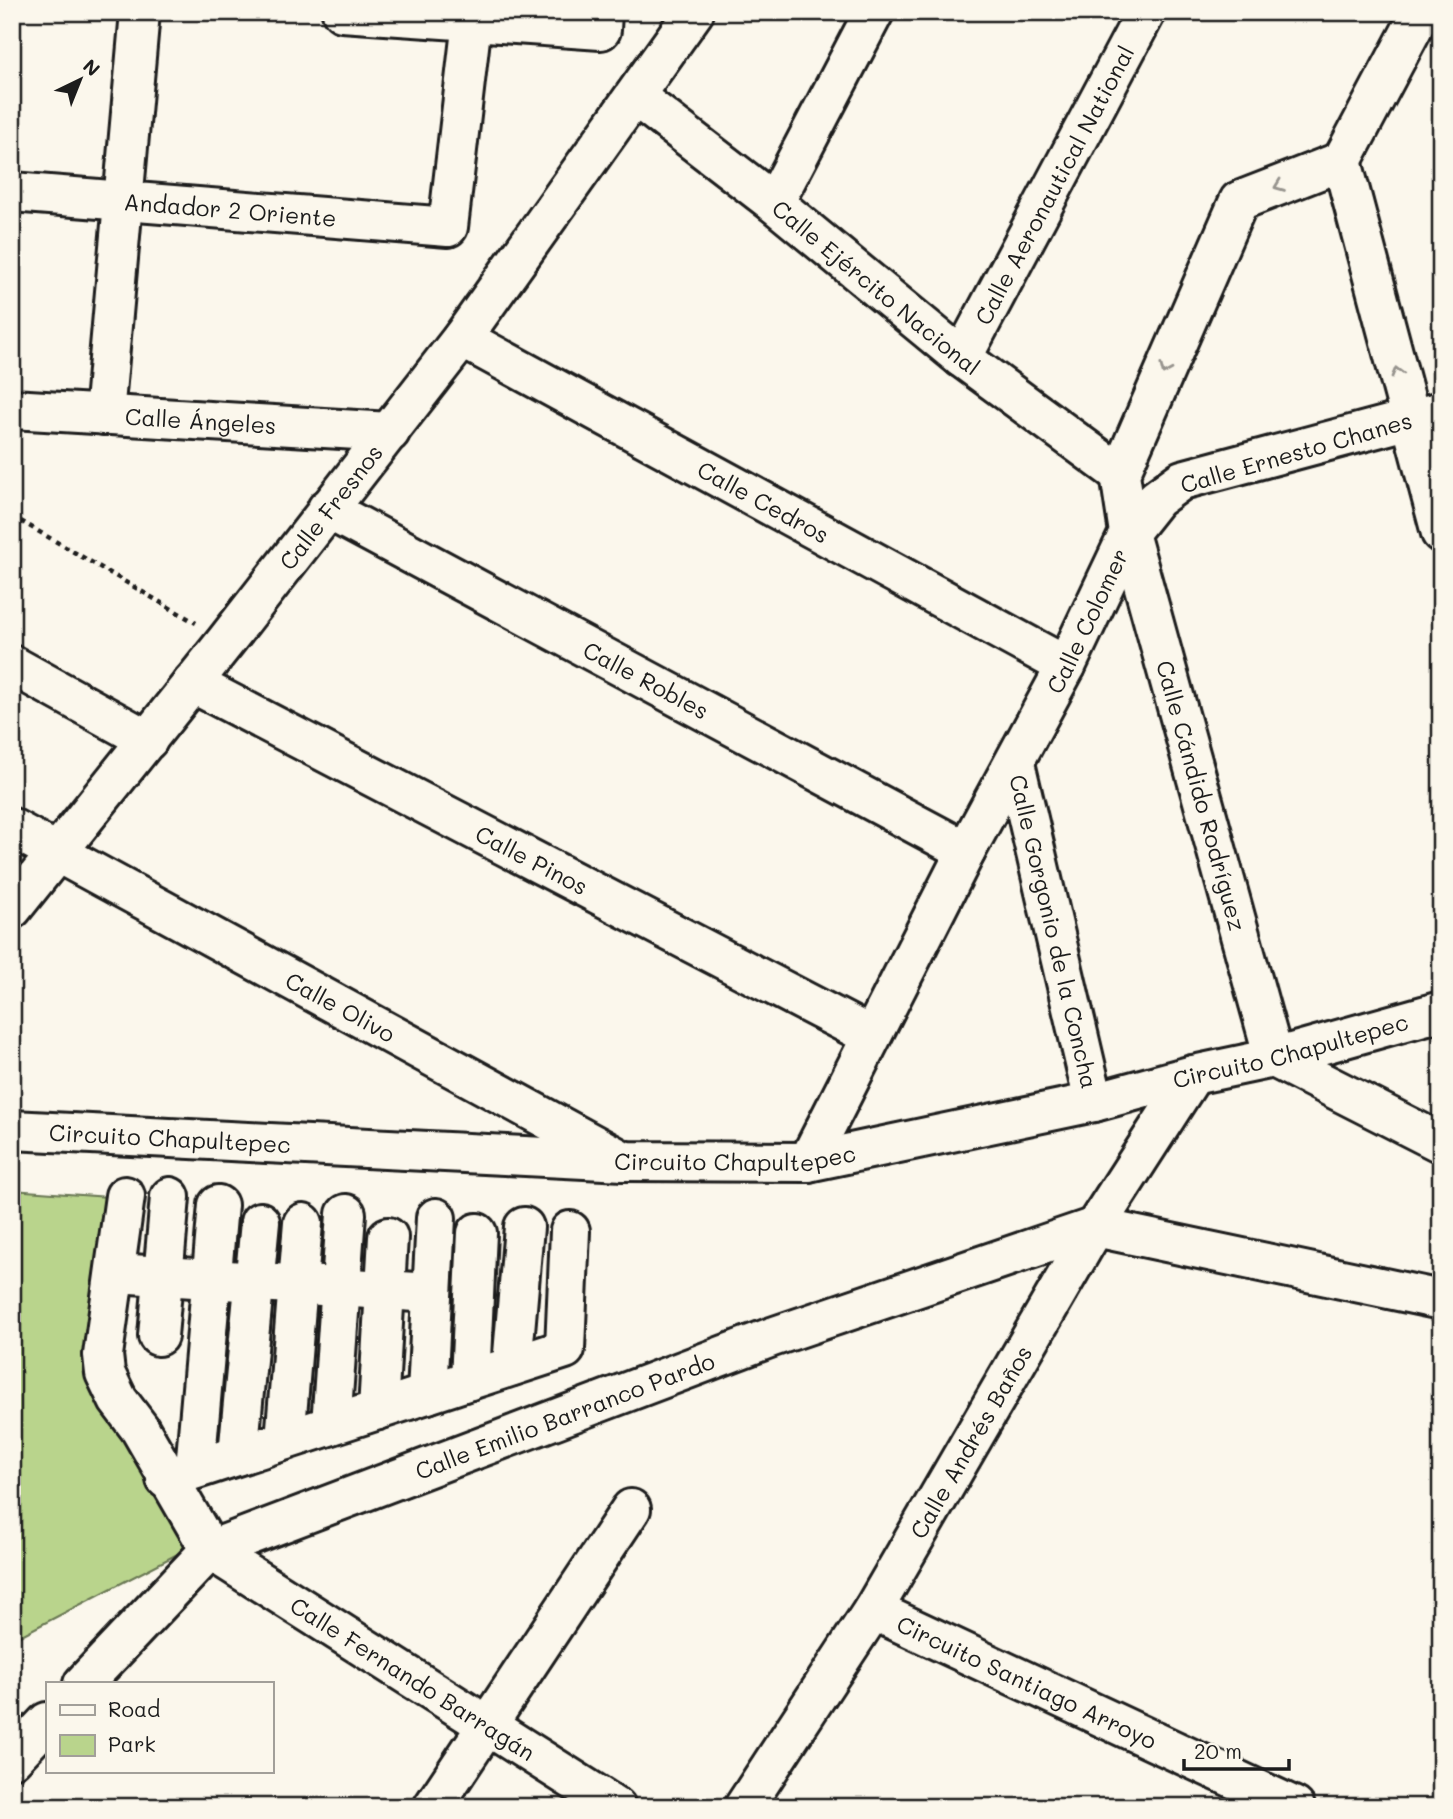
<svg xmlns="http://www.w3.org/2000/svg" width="1453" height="1819" viewBox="0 0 1453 1819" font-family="Mali,sans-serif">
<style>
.green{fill:#b9d48c;stroke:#6a7854;stroke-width:2}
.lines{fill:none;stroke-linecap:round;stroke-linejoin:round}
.minor-casing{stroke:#1c1c1c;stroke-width:44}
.tertiary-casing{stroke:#1c1c1c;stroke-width:44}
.path{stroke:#1c1c1c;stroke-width:4.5;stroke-dasharray:5 5;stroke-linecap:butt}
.minor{stroke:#fbf7ec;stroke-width:38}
.tertiary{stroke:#fbf7ec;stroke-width:38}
.oneway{stroke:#97948e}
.labels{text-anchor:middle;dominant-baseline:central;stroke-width:7;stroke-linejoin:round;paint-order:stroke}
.street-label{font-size:23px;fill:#1c1c1c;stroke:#fbf7ec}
</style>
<rect width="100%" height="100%" fill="#fbf7ec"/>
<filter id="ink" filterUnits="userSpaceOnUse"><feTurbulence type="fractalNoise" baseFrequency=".0143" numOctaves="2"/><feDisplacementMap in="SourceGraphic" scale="14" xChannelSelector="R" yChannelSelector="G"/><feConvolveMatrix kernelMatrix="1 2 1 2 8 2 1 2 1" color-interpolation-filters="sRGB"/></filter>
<g filter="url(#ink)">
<!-- green -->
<path class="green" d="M12,1190L122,1198L92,1366L191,1547L12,1640Z"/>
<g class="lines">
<!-- minor casing -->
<g class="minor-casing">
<g id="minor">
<path d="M342,12L601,30L602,12"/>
<path id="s1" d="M635,96L774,203L962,358L1120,474"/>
<path d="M1342,161L1441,533"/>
<path id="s2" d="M12,192L448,227L472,21"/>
<path d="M774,203L874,12"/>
<path id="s3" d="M462,338L1066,666"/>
<path id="s4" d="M962,358L1146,12"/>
<path id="s5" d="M12,409L390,432"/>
<path id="s6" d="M1441,411L1182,480L1156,499L1129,533L1274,1058L1441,1143"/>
<path d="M104,415L140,12"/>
<path id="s7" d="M327,509L966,851"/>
<path d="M12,665L148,740"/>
<path id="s8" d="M192,683L871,1036"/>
<path id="s9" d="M1015,763L1094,1102"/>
<path id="s10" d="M12,828L624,1161"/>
<path id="s11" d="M12,909L226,641L462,338L694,12"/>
<path id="s12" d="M808,1162L966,851L1066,666L1129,533L1120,474L1239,201L1342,161L1421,12"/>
<path id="s13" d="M125,1196L103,1355L105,1373L118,1400L140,1429L210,1550L616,1807"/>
<path d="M115,1273L432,1293"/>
<path d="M158,1336L170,1197"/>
<path d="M512,1366L524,1227"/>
<path d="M470,1380L477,1233"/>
<path d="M427,1394L436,1218"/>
<path d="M378,1410L388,1237"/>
<path d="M331,1425L346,1214"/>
<path d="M285,1440L303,1223"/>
<path d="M238,1455L260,1222"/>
<path d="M195,1469L218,1205"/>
<path d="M166,1479L565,1349L570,1231"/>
<path id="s14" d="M873,1610L1295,1807"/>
<path id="s15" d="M83,1684L210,1550L772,1337L1095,1227L1441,1300"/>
<path d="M12,1759L47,1722"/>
<path d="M433,1807L631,1509"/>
<path id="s16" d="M744,1807L873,1610L1095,1227L1193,1075"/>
</g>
</g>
<!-- tertiary casing -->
<g class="tertiary-casing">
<g id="tertiary">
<path id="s17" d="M12,1130L624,1161L808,1162L1094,1102L1193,1075L1274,1058L1441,1011"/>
</g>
</g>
<!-- path -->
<path class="path" d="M12,516L196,623"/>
<!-- minor -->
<use href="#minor" class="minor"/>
<!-- tertiary -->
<use href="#tertiary" class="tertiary"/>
</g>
<!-- one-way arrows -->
<defs><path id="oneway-chevron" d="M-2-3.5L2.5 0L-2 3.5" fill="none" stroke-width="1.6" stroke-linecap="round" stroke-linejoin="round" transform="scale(1.75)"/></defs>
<g class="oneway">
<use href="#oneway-chevron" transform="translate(1279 186) rotate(159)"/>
<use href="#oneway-chevron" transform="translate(1165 370) rotate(114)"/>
<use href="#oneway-chevron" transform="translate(1397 372) rotate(-105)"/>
</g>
</g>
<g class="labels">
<!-- street labels -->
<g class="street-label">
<text stroke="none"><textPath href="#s4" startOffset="196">Calle Aeronautical National</textPath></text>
<text stroke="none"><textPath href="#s2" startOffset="219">Andador 2 Oriente</textPath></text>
<text stroke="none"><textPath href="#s1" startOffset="308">Calle Ejército Nacional</textPath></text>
<text stroke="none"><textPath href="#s5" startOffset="189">Calle Ángeles</textPath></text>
<text transform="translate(1296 452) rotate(-16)">Calle Ernesto Chanes</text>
<text stroke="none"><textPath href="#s3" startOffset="343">Calle Cedros</textPath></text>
<text stroke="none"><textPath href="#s11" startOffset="513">Calle Fresnos</textPath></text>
<text stroke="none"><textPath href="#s12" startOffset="609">Calle Colomer</textPath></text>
<text stroke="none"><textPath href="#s7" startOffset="362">Calle Robles</textPath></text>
<text stroke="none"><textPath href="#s6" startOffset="616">Calle Cándido Rodríguez</textPath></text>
<text stroke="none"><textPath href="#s8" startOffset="383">Calle Pinos</textPath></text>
<text stroke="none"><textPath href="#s9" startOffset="173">Calle Gorgonio de la Concha</textPath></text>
<text stroke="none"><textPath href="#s10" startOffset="374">Calle Olivo</textPath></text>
<text stroke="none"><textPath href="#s17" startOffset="1292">Circuito Chapultepec</textPath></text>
<text stroke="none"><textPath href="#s17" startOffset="158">Circuito Chapultepec</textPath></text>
<text stroke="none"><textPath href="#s17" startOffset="724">Circuito Chapultepec</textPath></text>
<text stroke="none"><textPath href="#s15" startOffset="564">Calle Emilio Barranco Pardo</textPath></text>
<text stroke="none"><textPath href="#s16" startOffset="430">Calle Andrés Baños</textPath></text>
<text stroke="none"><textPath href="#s13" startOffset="625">Calle Fernando Barragán</textPath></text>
<text stroke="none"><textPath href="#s14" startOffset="170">Circuito Santiago Arroyo</textPath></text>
</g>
</g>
<!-- margin -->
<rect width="1453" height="1819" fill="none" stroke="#fbf7ec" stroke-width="42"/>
<rect x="21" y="21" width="1411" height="1777" fill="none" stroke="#1c1c1c" stroke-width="2.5" filter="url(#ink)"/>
<!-- legend -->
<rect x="46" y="1682" width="228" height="91" fill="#fbf7ec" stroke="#a29f99" stroke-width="2"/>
<rect x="60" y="1705" width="35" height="10" fill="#fbf7ec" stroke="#a29f99" stroke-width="2"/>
<text x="108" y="1717" font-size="21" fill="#1c1c1c">Road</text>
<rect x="60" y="1735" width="35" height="21" fill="#b9d48c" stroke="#a29f99" stroke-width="2"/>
<text x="108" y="1752" font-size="21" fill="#1c1c1c">Park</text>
<!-- north arrow -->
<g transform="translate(80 80) rotate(43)" stroke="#fbf7ec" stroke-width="5" paint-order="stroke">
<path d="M0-5L12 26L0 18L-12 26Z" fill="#1c1c1c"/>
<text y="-10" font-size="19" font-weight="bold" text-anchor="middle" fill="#1c1c1c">N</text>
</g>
<!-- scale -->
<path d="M1184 1759v10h105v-10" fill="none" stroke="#1c1c1c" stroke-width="3.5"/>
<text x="1194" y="1759" font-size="21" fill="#1c1c1c" stroke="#fbf7ec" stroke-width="5" paint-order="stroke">20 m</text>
</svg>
